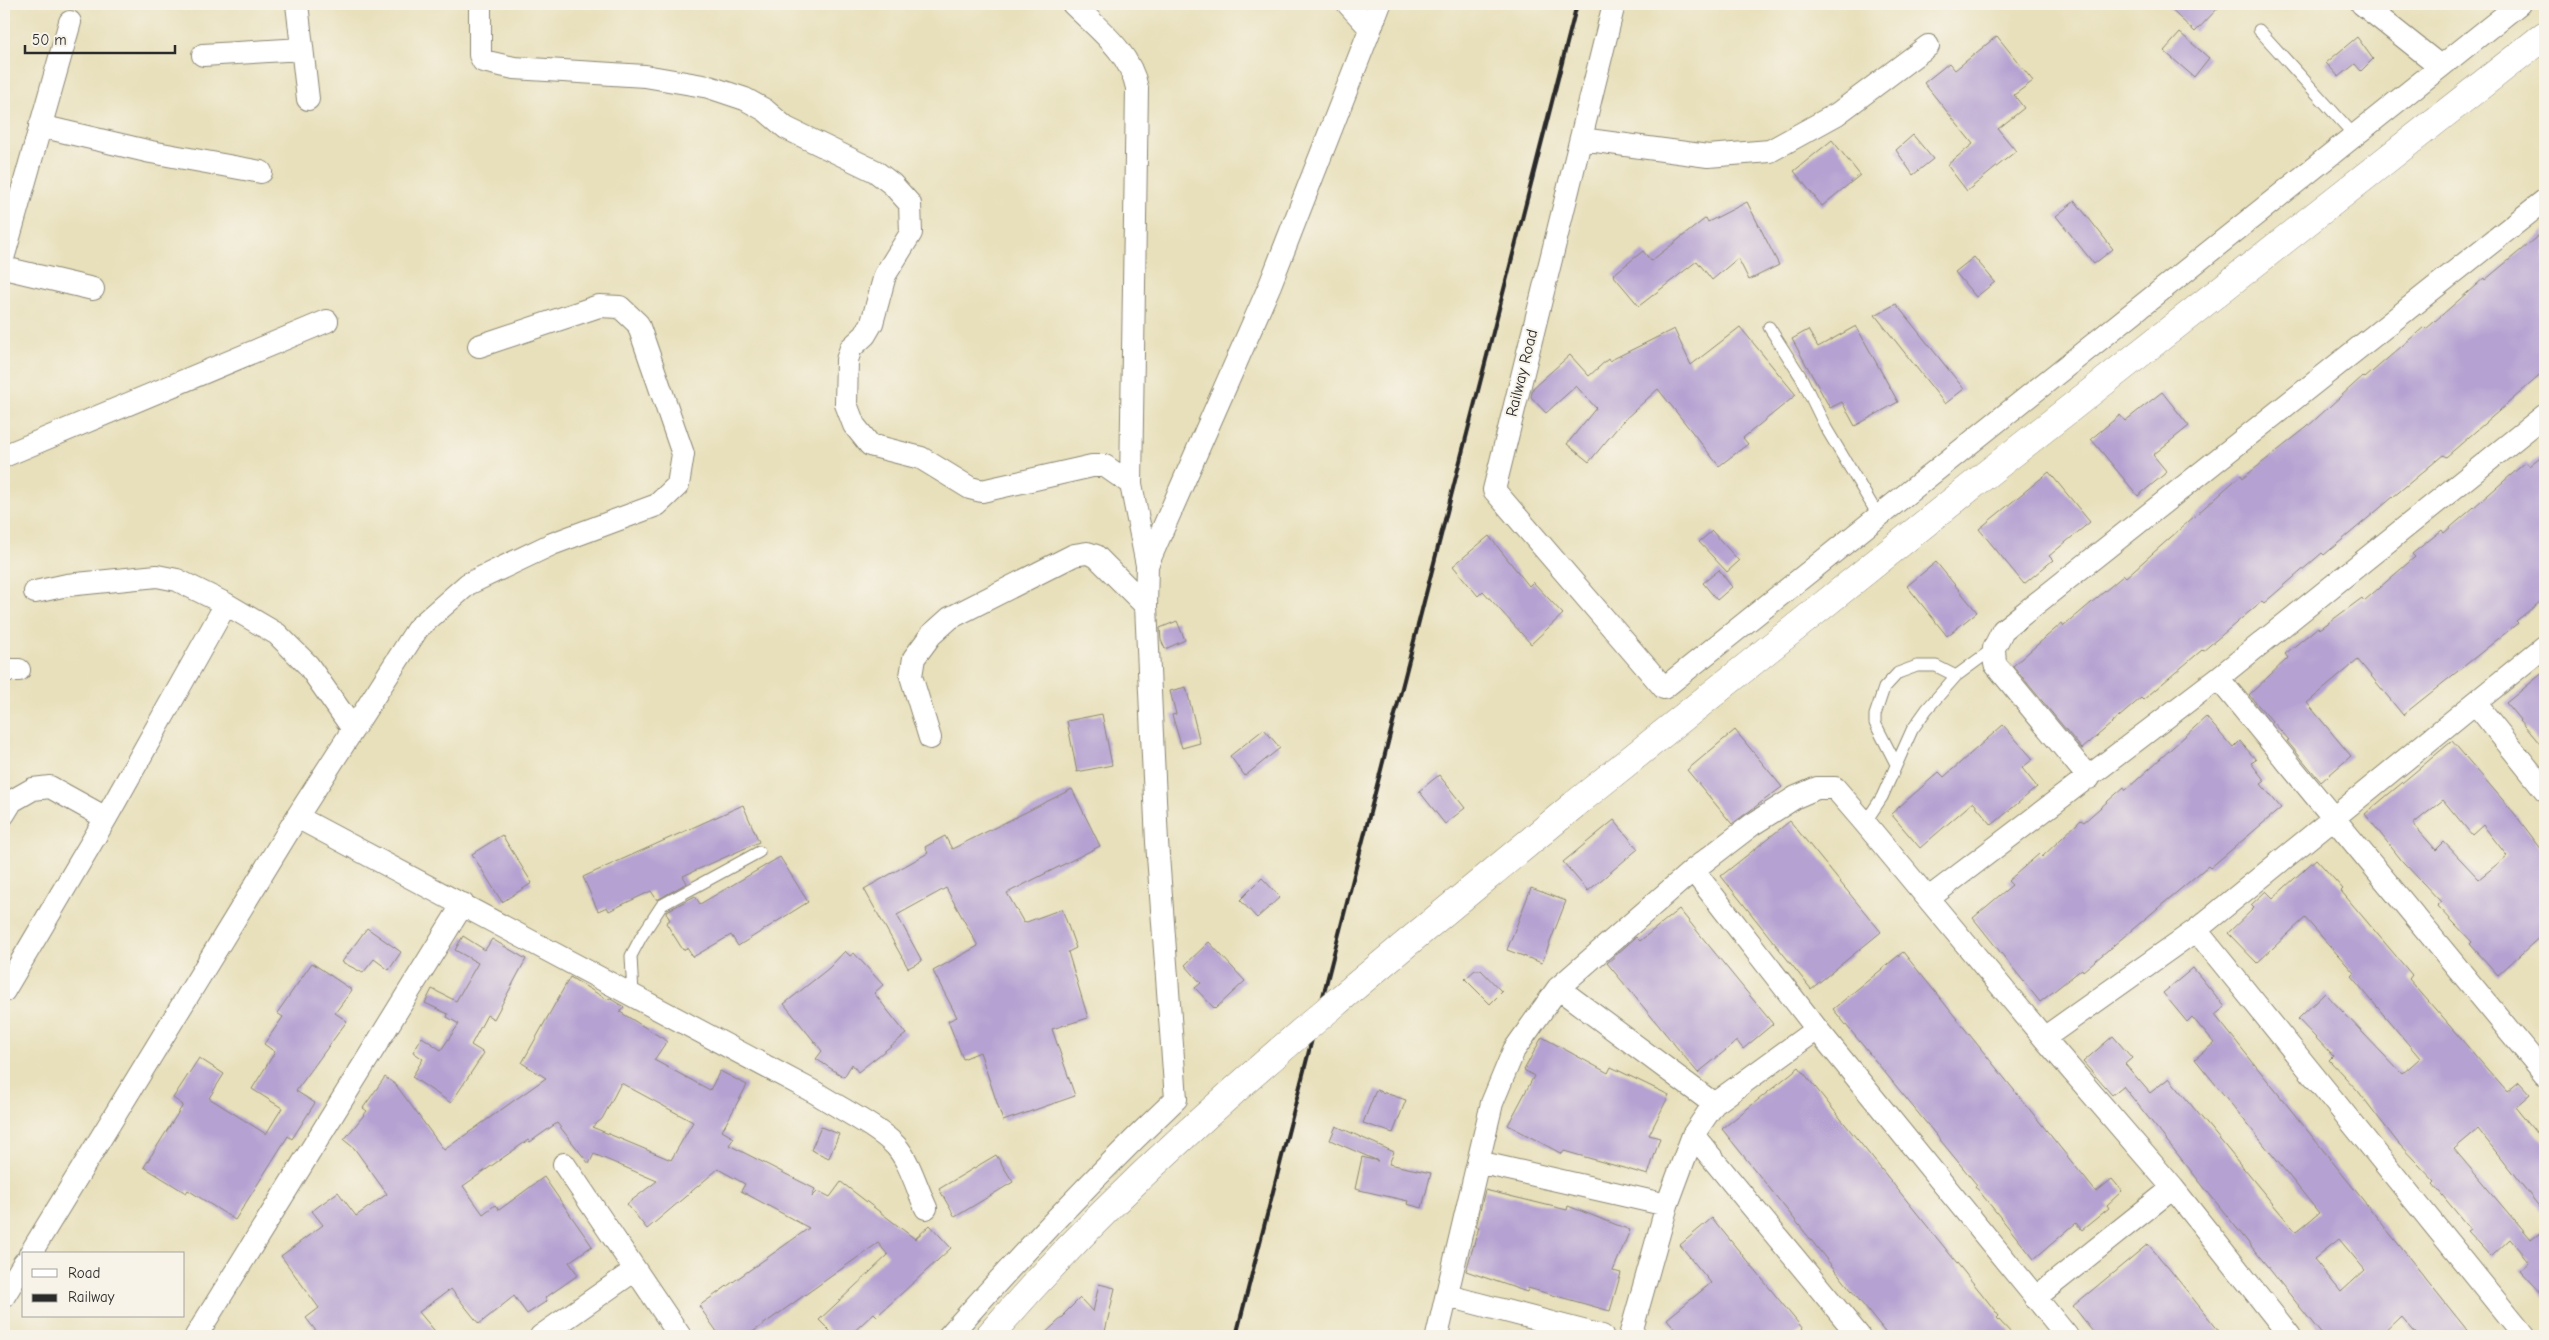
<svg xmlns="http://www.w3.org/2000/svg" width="2549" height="1340" viewBox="0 0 2549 1340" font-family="'Comic Neue',sans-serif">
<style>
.building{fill:#b6a2d2;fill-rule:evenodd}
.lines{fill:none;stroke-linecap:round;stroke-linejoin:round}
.service-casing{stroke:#8a8673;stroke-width:13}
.minor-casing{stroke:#8a8673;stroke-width:24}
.secondary-casing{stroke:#8a8673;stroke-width:29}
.service{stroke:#fff;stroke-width:11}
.minor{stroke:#fff;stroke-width:22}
.secondary{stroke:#fff;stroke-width:28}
.rail{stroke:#2b2b2b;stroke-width:4}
.secondary-bridge-casing{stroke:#8a8673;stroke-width:29;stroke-linecap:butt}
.secondary-bridge{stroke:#fff;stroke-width:28}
.labels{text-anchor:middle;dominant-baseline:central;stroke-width:4;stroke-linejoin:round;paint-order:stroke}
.street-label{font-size:16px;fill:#2b2b2b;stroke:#f7f3e8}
</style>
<rect width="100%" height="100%" fill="#f7f3e8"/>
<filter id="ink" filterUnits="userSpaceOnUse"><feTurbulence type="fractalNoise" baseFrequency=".02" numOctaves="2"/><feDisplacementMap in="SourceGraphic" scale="10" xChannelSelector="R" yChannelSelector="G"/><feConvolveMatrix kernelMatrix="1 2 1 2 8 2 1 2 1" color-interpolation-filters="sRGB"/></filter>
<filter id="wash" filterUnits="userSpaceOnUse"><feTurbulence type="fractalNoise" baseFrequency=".0096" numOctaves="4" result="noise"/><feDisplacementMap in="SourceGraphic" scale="20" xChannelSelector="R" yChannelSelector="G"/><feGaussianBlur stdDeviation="1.12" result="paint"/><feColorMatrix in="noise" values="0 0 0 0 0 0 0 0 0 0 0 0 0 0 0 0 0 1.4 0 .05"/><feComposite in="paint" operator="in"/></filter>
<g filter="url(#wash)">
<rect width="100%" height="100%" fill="#e8e0bb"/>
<g id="blocks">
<!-- building -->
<path class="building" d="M2165,4H2222L2195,32Z
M2180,33L2209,58L2194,77L2164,51Z
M1997,36L2033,81L2014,95L2024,108L1998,129L2016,151L1967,191L1947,165L1973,144L1924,83L1949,63L1955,70Z
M2357,37L2373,59L2361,71L2355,64L2339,77L2326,63Z
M1913,135L1933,159L1913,175L1896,150Z
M1832,140L1860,175L1822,206L1794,171Z
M2075,201L2113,249L2094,264L2056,216Z
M1747,202L1779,265L1749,280L1738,258L1712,280L1697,261L1639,306L1613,275L1643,251L1651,261L1706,218L1708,222Z
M2545,230V371L2446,457L2443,455L2324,555L2322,553L2264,603L2262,601L2203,651L2202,650L2143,700L2141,698L2082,749L2013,666L2062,623L2064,626L2124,575L2126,577L2241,475L2243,478L2306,428L2363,376L2365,378L2424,327L2426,329L2484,278L2485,280Z
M1974,257L1995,282L1976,297L1955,272Z
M1896,304L1964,389L1945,404L1875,315Z
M1856,326L1898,402L1855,426L1842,402L1830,408L1792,339L1808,330L1818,347Z
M1740,327L1796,395L1743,438L1748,444L1719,466L1658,389L1623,421L1589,462L1567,444L1596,408L1576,386L1546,413L1531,397L1533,388L1570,355L1589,376L1608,359L1609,361L1674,329L1691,365Z
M2162,392L2189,426L2153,455L2167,472L2138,496L2091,439L2120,415L2125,421Z
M2545,453V598L2516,621L2518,623L2403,715L2358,660L2307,703L2351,756L2321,782L2287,741L2289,740L2249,695L2288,658L2285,654L2318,627L2320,629L2362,598L2364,601L2415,557L2412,554L2442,530L2444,533L2526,462L2529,466Z
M2049,472L2090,522L2049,556L2053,560L2024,584L1979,529Z
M1712,531L1739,561L1727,572L1699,542Z
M1489,536L1529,586L1533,582L1563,614L1531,644L1483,591L1478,596L1453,566Z
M1936,562L1977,612L1947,636L1907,586Z
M1719,570L1732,587L1717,600L1703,583Z
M1177,621L1185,640L1165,649L1161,640L1160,628Z
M2545,671V750L2506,703Z
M1186,687L1200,743L1182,748L1172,715L1176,714L1170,691Z
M1102,714L1112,765L1077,772L1067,721Z
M2206,717L2233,748L2240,741L2256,760L2251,763L2265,781L2261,784L2281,808L2210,868L2208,866L2083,971L2082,969L2040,1002L1973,918L2012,885L2008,881L2039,854L2042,857L2081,820L2084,822L2124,787L2126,790Z
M2003,725L2033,759L2022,768L2037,787L1992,825L1973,802L1920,848L1891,814L1939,772L1944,777Z
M1264,729L1280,748L1245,776L1230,756Z
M1735,730L1782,787L1732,824L1687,770Z
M2452,741L2514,813L2545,854V932L2498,975L2470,944L2472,942L2437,905L2441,902L2403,862L2365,814ZM2443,800L2472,835L2483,825L2507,856L2479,879L2444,842L2436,850L2413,824Z
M1439,775L1465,808L1445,824L1419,791Z
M1072,789L1100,846L1007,893L1024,923L1062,909L1076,948L1068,952L1088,1018L1052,1029L1075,1096L1003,1121L980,1052L963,1059L948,1021L957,1017L933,971L978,946L946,888L897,915L922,961L908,968L864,889L928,853L925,847L945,836L952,849Z
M743,805L759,842L683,876L687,883L657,900L651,891L609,911L607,907L598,911L583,877Z
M1614,820L1638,849L1588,891L1563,862Z
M1790,821L1881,932L1811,989L1721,876Z
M502,835L532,883L502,902L472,854Z
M780,857L808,902L738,946L731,935L693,957L687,948L683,950L666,923L670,920L666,913L667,911L695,896L700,904Z
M2316,859L2343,889L2341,891L2412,975L2409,979L2507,1092L2519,1082L2530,1094L2515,1107L2545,1144V1214L2478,1129L2454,1149L2531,1240L2545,1229V1297L2520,1270L2529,1262L2510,1239L2491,1257L2467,1231L2470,1229L2433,1184L2435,1182L2398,1143L2358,1091L2329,1060L2333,1056L2298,1019L2325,993L2402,1074L2420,1058L2351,976L2354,973L2305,918L2257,963L2228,933L2254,908L2251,905L2266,891L2273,898Z
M1262,878L1280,897L1257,918L1240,900Z
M1531,888L1566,901L1542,963L1507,950Z
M1679,909L1773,1024L1743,1049L1737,1041L1698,1073L1607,963L1636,937L1640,941Z
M367,928L401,952L389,970L374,959L363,973L342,962Z
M463,936L485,950L492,939L526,959L494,1019L487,1015L471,1045L484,1053L451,1103L412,1077L423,1059L413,1052L422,1037L441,1050L459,1024L447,1017L448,1014L425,1003L432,989L456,1001L478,963L455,950Z
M1209,942L1245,981L1215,1009L1195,988L1201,983L1185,965Z
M845,951L850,956L854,953L883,985L874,993L906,1034L858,1072L852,1064L844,1077L816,1059L822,1051L784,1004L829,968Z
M1903,952L2096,1192L2112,1179L2122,1191L2107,1205L2109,1208L2082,1230L2076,1223L2034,1259L1975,1186L1977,1185L1833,1009Z
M312,963L352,990L335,1013L347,1021L296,1091L315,1103L292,1139L288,1136L235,1220L188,1190L186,1193L144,1167L183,1105L173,1098L199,1058L224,1074L209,1098L266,1134L282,1108L252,1089L275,1052L264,1044L283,1017L277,1013Z
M2193,968L2225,1007L2215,1015L2467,1330L2459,1336H2418L2401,1316L2380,1336H2323L2123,1086L2112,1095L2083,1062L2113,1036L2132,1058L2125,1064L2150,1093L2169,1078L2296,1232L2319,1213L2195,1059L2214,1043L2192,1017L2187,1022L2163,993ZM2339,1239L2365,1270L2341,1292L2314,1259Z
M1475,970H1481L1502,992L1490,1004L1465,979Z
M570,977L608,1000L609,998L624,1007L620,1012L667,1041L654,1060L710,1090L720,1071L747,1085L722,1131L734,1138L729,1145L815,1189L812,1197L818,1191L830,1197L841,1182L915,1239L930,1225L951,1248L877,1316L874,1313L849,1336H835L819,1320L888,1255L878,1243L747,1336H720L699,1306L809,1228L741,1191L745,1184L718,1169L647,1229L627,1204L657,1181L594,1154L589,1164L557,1123L530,1142L528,1140L463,1186L483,1214L495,1205L499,1210L544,1177L592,1246L569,1262L578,1275L545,1298L547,1301L527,1314L514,1296L479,1324L451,1289L419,1312L439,1336H320L306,1318L319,1308L281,1256L323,1225L312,1211L338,1192L356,1216L387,1194L354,1148L344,1140L367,1111L363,1108L385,1077L396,1085L444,1150L546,1078L522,1063ZM621,1083L693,1122L671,1160L592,1127L602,1119Z
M1542,1037L1608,1073L1611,1067L1669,1095L1649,1135L1660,1138L1648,1175L1564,1151L1562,1154L1508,1125L1534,1076L1524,1070Z
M1799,1067L1982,1294L1999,1316L1997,1318L2014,1336H1888L1722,1129Z
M1376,1090L1406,1100L1393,1133L1363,1123Z
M1336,1126L1394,1152L1389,1164L1431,1173L1422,1208L1407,1204L1408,1201L1355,1189L1362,1157L1378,1161L1330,1140Z
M821,1127L839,1134L829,1158L811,1150Z
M996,1155L1013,1182L955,1217L939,1189Z
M1485,1190L1567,1210L1568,1206L1630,1230L1613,1271L1621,1273L1610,1311L1528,1288L1527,1292L1466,1271L1479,1227H1476Z
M1712,1218L1803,1329L1794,1336H1681L1667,1319L1711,1283L1680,1245Z
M2148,1244L2171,1271L2223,1336H2097L2073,1306Z
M1099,1284L1115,1288L1104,1336H1042L1065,1315L1064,1314L1080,1298L1093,1312Z"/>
</g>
</g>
<g filter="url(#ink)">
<use href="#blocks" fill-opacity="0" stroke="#8a8673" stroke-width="1"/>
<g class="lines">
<!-- service casing -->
<g class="service-casing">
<path id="service" d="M2259,30L2354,135
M1769,327L1801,377L1826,428L1878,515
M1896,764L1875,723V715L1884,688L1898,673L1917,666H1936L1956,676
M1865,823L1882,797L1912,730L1927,709L1956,676L1994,648
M633,995L631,956L641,937L662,905L759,852"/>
</g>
<!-- minor casing -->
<g class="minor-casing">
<path id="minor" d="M297,4L308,99
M480,4V55L483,61L514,68L645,76L709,87L745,99L765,110L786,128L875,171L892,184L910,204L911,233L885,275L872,323L865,335L851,348L847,360L846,404L854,425L870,445L921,458L970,488L982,491L1092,466H1105L1131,484
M1073,4C1098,29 1130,52 1137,88L1131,484L1147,565
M1348,4L1370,28
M1614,4L1494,490L1664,688L2519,4
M2362,4L2440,66
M203,55L302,49
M40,126L151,152L261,172
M1581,139L1708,156L1770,151L1837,114L1928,46
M4,255L70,22
M4,268L93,289
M4,456L327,321
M35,592L67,585L157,576L177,580L226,604L277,634L308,665L353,729
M4,670H19
M2218,678L2545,1074
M2476,704L2545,790
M930,738L911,676L914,658L931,635L950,618L1074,555L1087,553L1096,556L1146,606
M2089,778L1995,664L1994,648L2003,630L2545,200
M4,814L12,801L33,789L50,787L106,818
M297,817L816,1093C839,1108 878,1127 896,1146C910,1162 917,1189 926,1208
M1693,870L1817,1029L2067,1336
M1929,898L2218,678L2545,415
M2196,930L2524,1336
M1558,988L1714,1104
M4,991L106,818L226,604
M2044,1038L2196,930L2545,646
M1693,1135L1859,1336
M1478,1162L1667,1205
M564,1164L680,1336
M30,1254L297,817L418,628L468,584L552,544L657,505L678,485L683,454L638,324L620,307L599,306L479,346
M4,1296L24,1263
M1448,1296L1602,1336
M2035,1298L2173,1188
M196,1336L463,904
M541,1336L635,1270
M949,1336C1022,1253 1096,1175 1176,1099L1157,842L1146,606L1147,565L1270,285L1380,4
M1437,1336L1492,1103L1514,1050L1558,988L1693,870L1753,824L1796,797L1817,788H1835L1865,823L2044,1038L2173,1188L2290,1336
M1630,1336L1667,1205L1693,1135L1714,1104L1817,1029"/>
</g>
<!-- secondary casing -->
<g class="secondary-casing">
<path id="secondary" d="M1574,805L1988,473L2545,35
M989,1336C1050,1265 1114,1200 1183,1137"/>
</g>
<!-- service -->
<use href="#service" class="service"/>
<!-- minor -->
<use href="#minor" class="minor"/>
<!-- secondary -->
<use href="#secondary" class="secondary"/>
<!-- rail -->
<path class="rail" d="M1236,1336L1577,4"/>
<!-- secondary-bridge casing -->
<g class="secondary-bridge-casing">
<path id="secondary-bridge" d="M1183,1137C1309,1021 1443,914 1574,805"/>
</g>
<!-- secondary-bridge -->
<use href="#secondary-bridge" class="secondary-bridge"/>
</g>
</g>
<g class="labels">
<!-- street labels -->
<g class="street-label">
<text transform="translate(1522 373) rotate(-76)">Railway Road</text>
</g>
</g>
<!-- margin -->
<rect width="2549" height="1340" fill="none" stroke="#f7f3e8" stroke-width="20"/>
<!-- legend -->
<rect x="22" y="1252" width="162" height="65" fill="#f7f3e8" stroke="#a5a39c"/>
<rect x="32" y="1269" width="25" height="8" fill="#ffffff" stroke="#a5a39c"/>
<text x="68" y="1278" font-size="15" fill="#2b2b2b">Road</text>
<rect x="32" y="1294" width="25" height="8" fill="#2b2b2b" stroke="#a5a39c"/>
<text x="68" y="1302" font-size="15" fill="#2b2b2b">Railway</text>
<!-- scale -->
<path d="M25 45v8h150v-8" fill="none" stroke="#2b2b2b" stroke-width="2.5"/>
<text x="32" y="45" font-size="15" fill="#2b2b2b" stroke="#f7f3e8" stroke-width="4" paint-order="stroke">50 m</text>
</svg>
